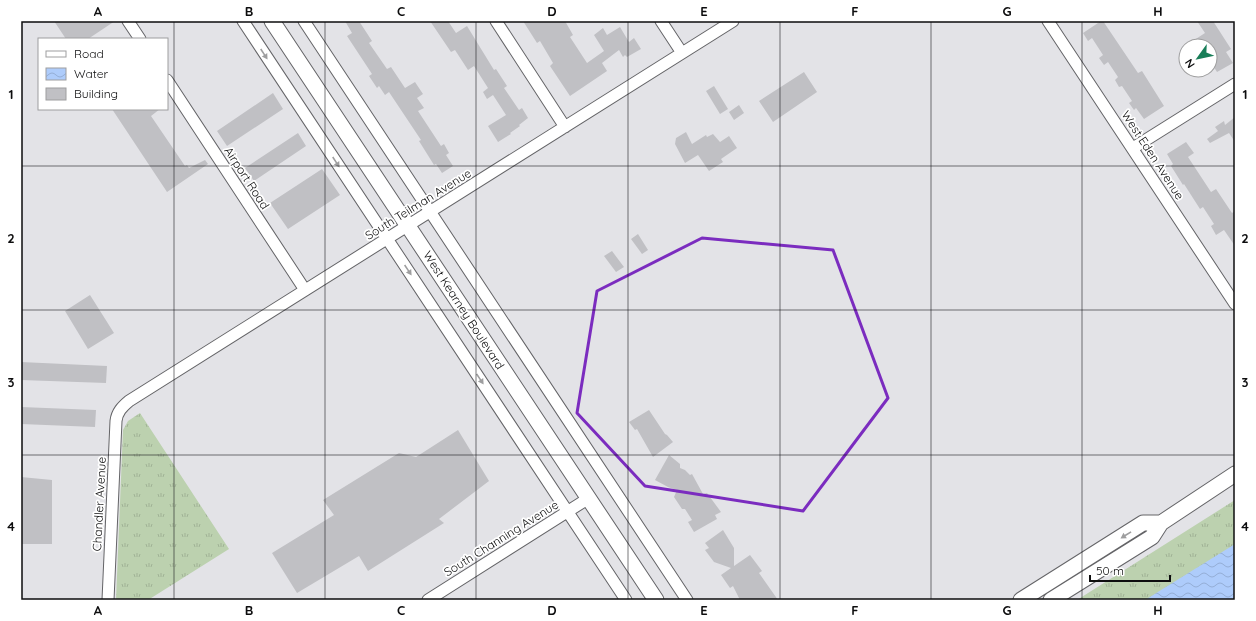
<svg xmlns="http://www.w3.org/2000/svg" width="1256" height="621" viewBox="0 0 1256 621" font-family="Quicksand,sans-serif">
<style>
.grass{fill:url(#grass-tufts)}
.water{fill:url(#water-waves)}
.building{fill:#c0c0c4}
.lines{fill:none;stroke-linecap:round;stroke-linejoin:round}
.street-casing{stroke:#646467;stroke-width:13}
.secondary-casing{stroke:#646467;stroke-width:17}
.street{stroke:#fff;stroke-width:11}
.secondary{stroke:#fff;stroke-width:15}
.oneway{fill:#9e9e9f}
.marked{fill:none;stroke:#7b2cbf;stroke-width:3;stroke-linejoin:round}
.grid{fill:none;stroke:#0d0d0e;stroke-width:1;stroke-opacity:0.55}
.labels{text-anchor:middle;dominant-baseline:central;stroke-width:3.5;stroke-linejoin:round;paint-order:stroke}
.street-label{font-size:12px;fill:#0d0d0e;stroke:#fff}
.neatline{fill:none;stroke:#0d0d0e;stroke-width:1.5}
.grid-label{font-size:13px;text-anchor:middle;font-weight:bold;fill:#0d0d0e}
</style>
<defs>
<pattern id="grass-tufts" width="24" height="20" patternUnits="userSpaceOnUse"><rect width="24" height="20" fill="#bcd1af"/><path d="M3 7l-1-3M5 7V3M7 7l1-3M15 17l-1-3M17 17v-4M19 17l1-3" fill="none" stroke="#a0b295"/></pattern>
<pattern id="water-waves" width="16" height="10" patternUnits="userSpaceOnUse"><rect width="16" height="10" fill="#aeccfb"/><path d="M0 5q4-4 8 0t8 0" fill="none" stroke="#94aed6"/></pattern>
</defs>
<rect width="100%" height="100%" fill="#e3e3e7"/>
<!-- grass -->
<path class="grass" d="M140,413L229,549L148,600H116L123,430L128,421Z
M1235,500V600H1077Z"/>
<!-- water -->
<path class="water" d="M1235,544V600H1145Z"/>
<!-- building -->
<path class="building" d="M54,21H115L88,39H66Z
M345,21H359L372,41L369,43L387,69L391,67L405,88L415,82L423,94L417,98L424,108L418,111L441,146L444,144L449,153L446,155L453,166L442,173L436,164L434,165L419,141L421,140L389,92L385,95L379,86L377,88L369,76L372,74L347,36L352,33Z
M430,21H448L456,33L467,26L494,70L496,69L507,86L504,88L519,110L522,108L528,118L519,125L520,126L510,133L511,134L498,142L488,126L506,115L493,95L487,99L483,92L488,88L474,66L468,70L455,50L451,52Z
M523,21H565L573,35L570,37L587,63L604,51L594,35L603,28L607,35L620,27L629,42L634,38L641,49L627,57L625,55L623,57L619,50L602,63L607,71L570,96L550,66L553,63L540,41L537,43Z
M1101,21H1103L1138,73L1142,71L1164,106L1144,119L1136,108L1134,110L1129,103L1132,101L1122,86L1119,87L1115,80L1118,77L1108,62L1104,65L1099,58L1103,55L1092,38L1088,41L1083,33Z
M1197,21H1213L1231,49L1226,52L1233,63L1217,72L1210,61V46H1185L1205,33Z
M804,72L817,92L773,122L759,101Z
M714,86L728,109L720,114L706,91Z
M273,93L283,109L227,146L217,131Z
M739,105L744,113L734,120L729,112Z
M112,109H160L151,116L185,166L187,165L189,168L205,160L208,164L167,192Z
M1235,117V142L1229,133L1210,143L1207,139L1218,131L1215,127L1224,121L1225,125Z
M686,132L692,144L706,135L707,137L713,134L720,142L729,136L737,148L721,159L723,162L709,171L698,155L685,163L675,144L676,138Z
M298,133L306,146L254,181L245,168Z
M1186,142L1194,153L1188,157L1211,192L1216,189L1232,213L1235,211V246L1224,230L1216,235L1211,226L1214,224L1203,207L1200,209L1184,184L1183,185L1171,166L1173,164L1167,154Z
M322,169L340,195L288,229L270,203Z
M638,234L648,250L642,254L631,239Z
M612,251L624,267L616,272L604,256Z
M90,295L114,333L88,349L65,311Z
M21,362L107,366L106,383L21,380Z
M21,407L96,410L95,427L21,424Z
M649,410L665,434L667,435L673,442L653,457L637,429L635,430L629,422Z
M458,430L489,481L439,519L444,523L368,571L359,556L297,593L272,553L334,515L323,500L399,453L416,457Z
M669,455L680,464V468L685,470L690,475L692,474L703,494L707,493L721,512L715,515L717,519L694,532L688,522L692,520L685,509H682L674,497L677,490L668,487L655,480Z
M21,477L52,480V544H21Z
M723,530L734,548V566L750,555L762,571L759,573L778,600H740L733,586L730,588L721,575L731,568L714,562L705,550L709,548L705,543Z"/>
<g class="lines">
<!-- street casing -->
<g class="street-casing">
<path id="street" d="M128,21L140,39
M243,21L626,600
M304,21L687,600
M496,21L565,127
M661,21L682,53
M1048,21L1235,304
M167,80L305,290
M1133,148L1235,84
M108,600L116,421C117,412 122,407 129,401L733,21
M428,600L589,498"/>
</g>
<!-- secondary casing -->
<g class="secondary-casing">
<path id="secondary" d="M272,21L656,600
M1021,600L1143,523H1161
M1051,600L1152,537L1161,523L1235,474"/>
</g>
<!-- street -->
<use href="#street" class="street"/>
<!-- secondary -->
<use href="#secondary" class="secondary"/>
</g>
<!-- one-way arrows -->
<defs><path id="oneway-solid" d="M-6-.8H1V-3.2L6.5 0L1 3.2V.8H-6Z"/></defs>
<g class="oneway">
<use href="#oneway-solid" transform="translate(264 54) rotate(57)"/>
<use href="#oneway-solid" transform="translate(336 162) rotate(57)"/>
<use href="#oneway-solid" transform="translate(408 270) rotate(56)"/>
<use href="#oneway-solid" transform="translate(480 379) rotate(56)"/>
<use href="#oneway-solid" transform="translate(1126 535) rotate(148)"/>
</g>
<!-- marked area -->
<path class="marked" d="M702,238L833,250L888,398L803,511L645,486L577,413L597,291Z"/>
<!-- grid -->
<path class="grid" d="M174,21V600M325,21V600M476,21V600M628,21V600M780,21V600M931,21V600M1082,21V600M21,166H1235M21,310H1235M21,455H1235"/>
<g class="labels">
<!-- street labels -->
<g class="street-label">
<text transform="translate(1153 155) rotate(57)">West Eden Avenue</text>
<text transform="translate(247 178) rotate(57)">Airport Road</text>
<text transform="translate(418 204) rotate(-32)">South Teilman Avenue</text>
<text transform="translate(464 310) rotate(57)">West Kearney Boulevard</text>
<text transform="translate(99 504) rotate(-87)">Chandler Avenue</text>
<text transform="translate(501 538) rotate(-32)">South Channing Avenue</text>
</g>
</g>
<!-- border -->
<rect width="1256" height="621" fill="none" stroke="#ffffff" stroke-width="44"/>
<!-- legend -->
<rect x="38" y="38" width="130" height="72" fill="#ffffff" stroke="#9e9e9f"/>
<rect x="46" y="51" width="20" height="6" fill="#ffffff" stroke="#9e9e9f"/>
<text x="74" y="58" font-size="12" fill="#0d0d0e">Road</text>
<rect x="46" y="68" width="20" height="12" fill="url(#water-waves)" stroke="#9e9e9f"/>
<text x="74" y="78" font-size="12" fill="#0d0d0e">Water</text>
<rect x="46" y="88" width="20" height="12" fill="#c0c0c4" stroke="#9e9e9f"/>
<text x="74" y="98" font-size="12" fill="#0d0d0e">Building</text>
<!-- north arrow -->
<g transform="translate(1198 58) rotate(237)"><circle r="19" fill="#ffffff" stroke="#9e9e9f"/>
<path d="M0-3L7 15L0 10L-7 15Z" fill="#187e58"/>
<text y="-6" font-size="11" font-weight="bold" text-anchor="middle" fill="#0d0d0e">N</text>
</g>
<!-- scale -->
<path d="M1090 575v6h80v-6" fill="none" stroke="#0d0d0e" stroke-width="2"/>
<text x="1096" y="575" font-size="12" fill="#0d0d0e" stroke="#ffffff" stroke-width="3" paint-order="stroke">50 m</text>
<rect x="22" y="22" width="1212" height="577" class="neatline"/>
<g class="grid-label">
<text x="98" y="16">A</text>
<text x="249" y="16">B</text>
<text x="401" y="16">C</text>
<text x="552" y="16">D</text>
<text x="704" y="16">E</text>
<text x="855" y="16">F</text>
<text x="1007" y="16">G</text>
<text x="1158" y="16">H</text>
<text x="11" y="99">1</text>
<text x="1245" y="99">1</text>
<text x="11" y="243">2</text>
<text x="1245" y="243">2</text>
<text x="11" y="387">3</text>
<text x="1245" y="387">3</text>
<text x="11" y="531">4</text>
<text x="1245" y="531">4</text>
<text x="98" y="615">A</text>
<text x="249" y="615">B</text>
<text x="401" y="615">C</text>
<text x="552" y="615">D</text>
<text x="704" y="615">E</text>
<text x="855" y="615">F</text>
<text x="1007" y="615">G</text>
<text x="1158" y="615">H</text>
</g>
</svg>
